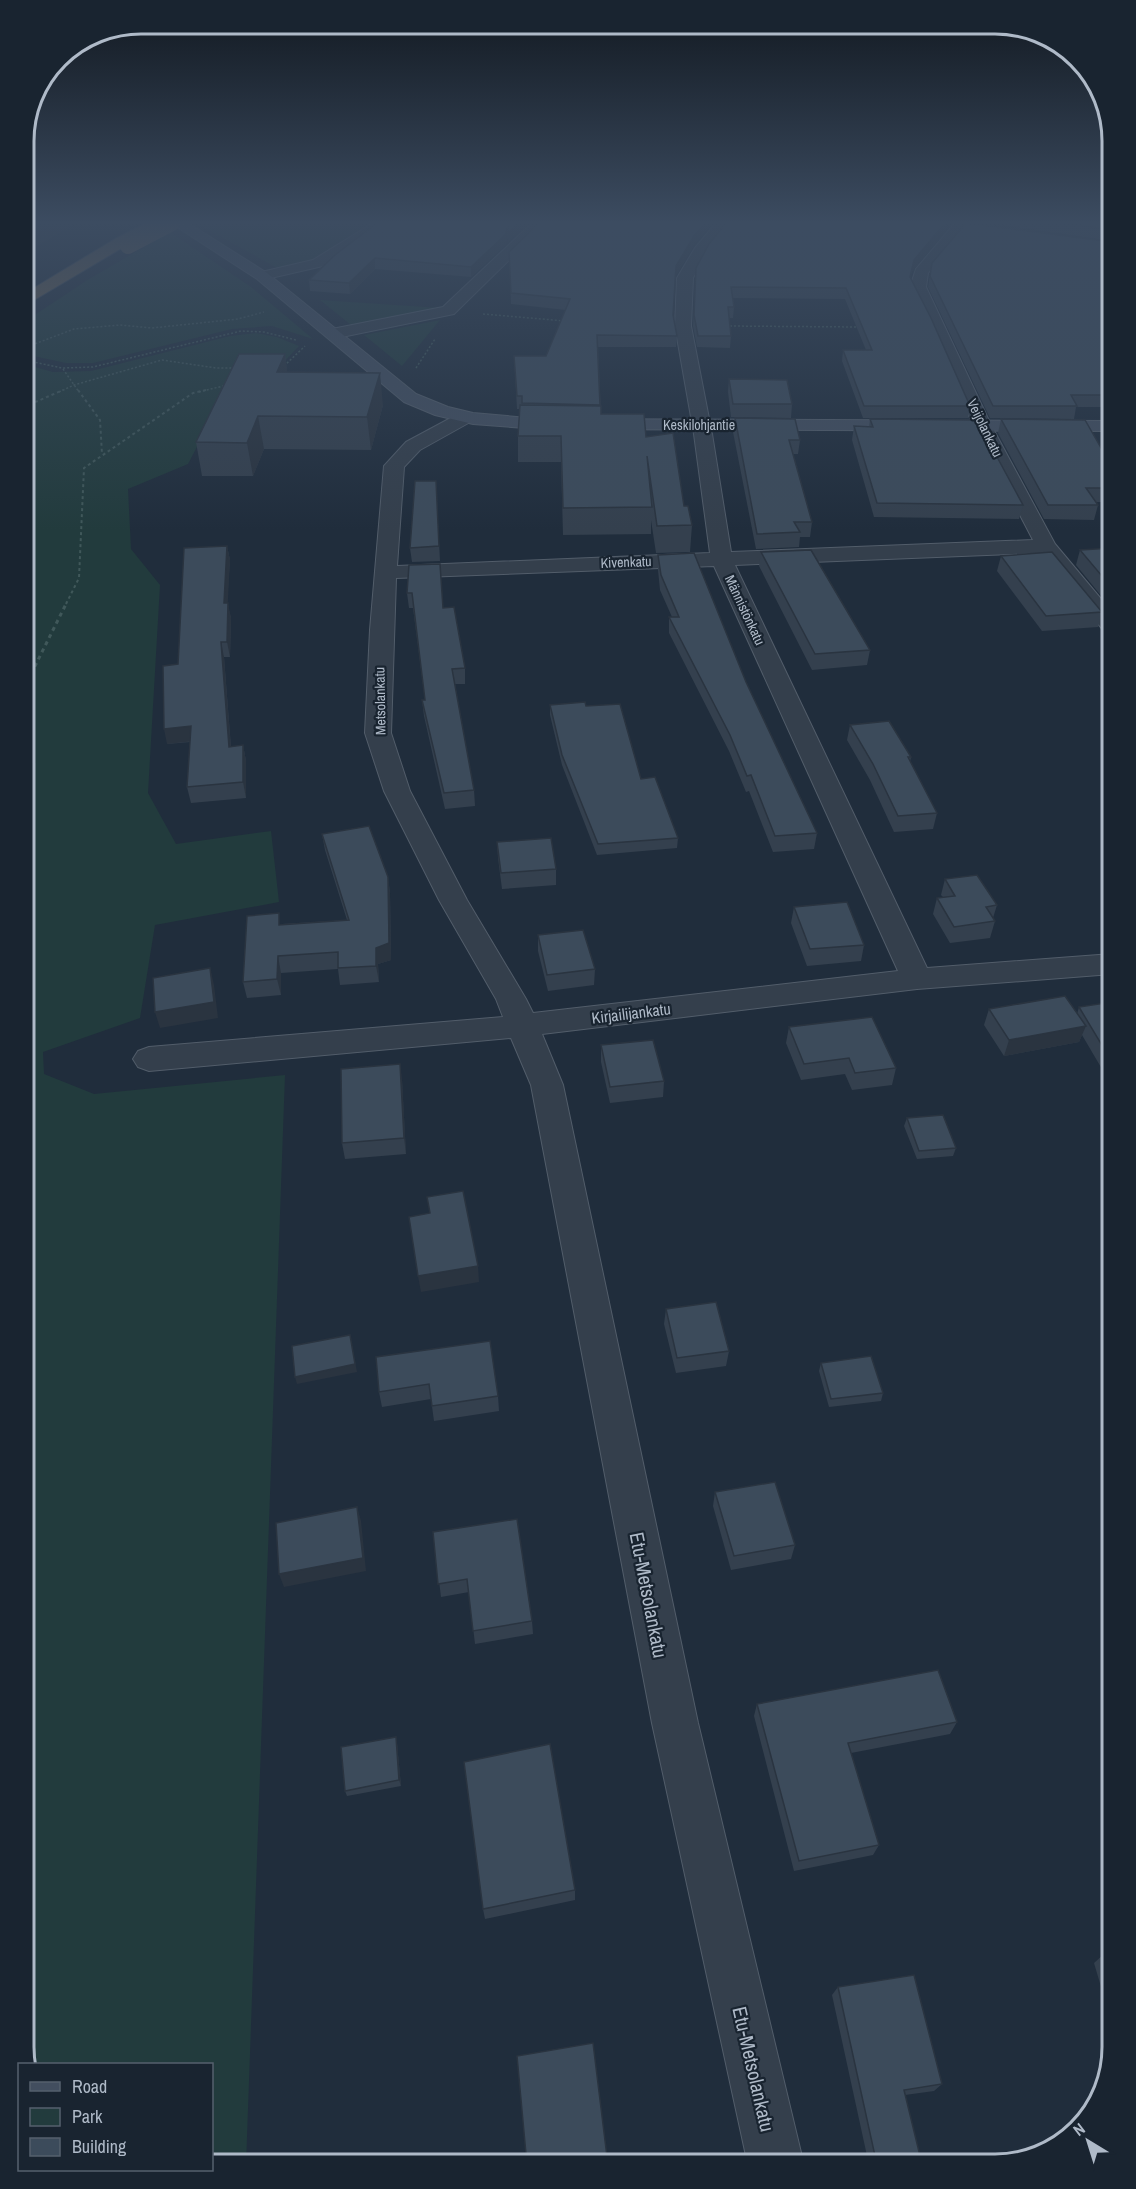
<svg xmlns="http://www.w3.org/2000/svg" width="1136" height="2189" viewBox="0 0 1136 2189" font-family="'Archivo Narrow',sans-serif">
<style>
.green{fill:#223b3d}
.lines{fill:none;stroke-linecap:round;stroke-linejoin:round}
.street-casing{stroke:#525d6a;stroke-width:2}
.secondary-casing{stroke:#525d6a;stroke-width:2}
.highway-casing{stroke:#3f4a56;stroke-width:2}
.path-far2{stroke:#40585a;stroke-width:1.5;stroke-dasharray:2 2;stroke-linecap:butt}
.path-far1{stroke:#40585a;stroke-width:2;stroke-dasharray:3 3;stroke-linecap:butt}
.path{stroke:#40585a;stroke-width:3;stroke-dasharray:4 4;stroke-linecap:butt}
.street{fill:#343f4c;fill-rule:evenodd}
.secondary{fill:#424e5f;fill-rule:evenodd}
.highway{fill:#726450;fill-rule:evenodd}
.highway-bridge-casing{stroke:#3f4a56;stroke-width:16;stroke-linecap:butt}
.highway-bridge{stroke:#726450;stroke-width:16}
.wall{fill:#34404e}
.shaded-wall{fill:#2a3440}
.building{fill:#3c4b5b;stroke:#2a3440;stroke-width:1.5}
.labels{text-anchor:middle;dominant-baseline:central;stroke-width:4.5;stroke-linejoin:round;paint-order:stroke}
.far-street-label{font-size:14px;fill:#afbac8;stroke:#192430}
.street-label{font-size:16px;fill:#afbac8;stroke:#192430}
.near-street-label{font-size:20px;fill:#afbac8;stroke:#192430}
.rim{fill:none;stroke:#afbac8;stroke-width:3}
</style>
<rect width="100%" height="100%" fill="#202d3c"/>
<!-- green -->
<path class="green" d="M196,223H370L312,260L279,269Z
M170,232L251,287L313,339L272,326L232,329L93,363H66L24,354V322L89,279Z
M320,300L441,308L351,325Z
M440,320L402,366L364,335Z
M256,333L277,337L299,346L283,363L232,380L188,464L128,489L131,549L160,585L148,793L176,844L271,831L279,902L155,925L140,1018L43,1052L44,1074L94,1094L285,1075L246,2165H212V2064H27L24,2048V364L53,372L91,371L230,336Z"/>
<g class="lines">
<!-- street casing -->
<g class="street-casing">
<path id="street" d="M373,223H390L323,266L262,280L255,276L257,273L313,260Z
M532,223H547L454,314L332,339L324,334L332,329L443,307Z
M716,223H731L706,253L693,278L691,326L712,434L731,552L1033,540L973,425L931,328L910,287L916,269L955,223H970L928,273L926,287L991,425L1055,544L1112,612V633L1104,631L1040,553L735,565L927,968L1112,954V974L917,989L542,1034L563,1085L698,1723L804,2165H748L652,1723L531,1085L511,1038L149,1071L138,1067L133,1059L138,1051L149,1047L503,1017L496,999L439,900L384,791L365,733L370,630L384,466L406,442L460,413H472L475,417L472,421L420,450L404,467L397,566L710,553L694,434L675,326L677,278L695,248ZM714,566L898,971L533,1013L526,999L467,900L410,791L391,733L396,578Z"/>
</g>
<!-- secondary casing -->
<g class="secondary-casing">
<path id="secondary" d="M171,223H188L267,273L416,394L448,407L473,413L539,419L1112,421V431L539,429L473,424L435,415L404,402L257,279Z"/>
</g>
<!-- highway casing -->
<g class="highway-casing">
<path id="highway" d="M146,223H164L24,306V294L115,239Z"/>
</g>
<!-- path-far2 -->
<path class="path-far2" d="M483,314L565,321
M726,326L859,327
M24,348L74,329L120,325L152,328L238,319L264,312
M24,360L62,368L93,367L241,331L264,332L296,340
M284,366L305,346
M416,368L435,339
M63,369L79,392
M59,392L74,385L162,360L216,368H237
M199,392L227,385"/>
<!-- path-far1 -->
<path class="path-far1" d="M78,390L100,420L102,454
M24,407L63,390
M66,604L79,578L84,468L193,393L206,390"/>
<!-- path -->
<path class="path" d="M24,688L67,602"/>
<!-- street -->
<use href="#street" class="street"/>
<!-- secondary -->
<use href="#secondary" class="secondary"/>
<!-- highway -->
<use href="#highway" class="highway"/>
<!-- highway-bridge casing -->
<g class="highway-bridge-casing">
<path id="highway-bridge" d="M128,246L172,223"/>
</g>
<!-- highway-bridge -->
<use href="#highway-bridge" class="highway-bridge"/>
</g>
<!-- wall -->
<path class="wall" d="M529,223L508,242V236L505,245L471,277L375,269L350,294L310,291L309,280L335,255Z
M988,223H1112V241Z
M946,231L912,271L910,278L970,406L968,418H863L842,361L843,350H866L845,299L733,298L734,307L733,318H729L731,336L730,348L697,347L693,326L696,268Z
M1112,242V407H1076L1074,419L990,418L928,287L932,263Z
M693,247L675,277L673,315L677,336L676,347H598L601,414L646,437L684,506L692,525L690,552L656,553L651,520V534L563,535L561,462H518V436L520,409H517L514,356H546L566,310L511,304L509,252Z
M285,354L287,372L383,405L371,450L264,449L253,476H202L196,442Z
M729,379L792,404L791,418L731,417L728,392Z
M735,418L800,440L798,454H793L812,522L810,537H800L799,547L756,549L733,432Z
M870,419L1023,505L1019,519L874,517L852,440L854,426L869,427Z
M1001,419L1112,467V502H1096L1098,505L1094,520L1044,519L998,433Z
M436,481L440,561L412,562L410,548Z
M227,546L230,560L227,603L231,618L230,657H224L231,747L243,745L246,761V798L191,803L187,787L190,742L167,744Z
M1112,548V609L1076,565L1080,550Z
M761,552L870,650L867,665L812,670L759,566Z
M658,555L746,682L817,833L814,849L773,852L749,791L746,792L729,751L669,633V617H672L660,590L658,570Z
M1001,556L1102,612L1098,627L1042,631L997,571Z
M409,565L443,608L465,668V684H455L474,790L475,806L445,809L424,716L422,700H425L413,608H409L407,593Z
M550,705L586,706L678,838L677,848L597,855L562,765L550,715Z
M850,725L911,757L910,762L937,813L933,829L894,832L870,780L847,740Z
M322,834L388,877L390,893L391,960L378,964L379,982L340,985L338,969L281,973V995L247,998L243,982L282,924L347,920L325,850Z
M497,842L556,869V885L502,889L498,858Z
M945,879L997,905L993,918L995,921L990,938L950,943L933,914L937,898L943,897L941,895Z
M794,907L864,945L861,961L807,966L791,923Z
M538,935L595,969L594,985L548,991L538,951Z
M1112,1002V1086L1082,1035L1079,1042L1004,1056L984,1025L989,1009L1077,1014L1079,1007Z
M789,1027L896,1068L892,1085L852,1090L845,1074L801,1080L786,1043Z
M601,1045L664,1081L663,1097L610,1103L601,1062Z
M402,1080L406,1154L345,1159L342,1143Z
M907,1118L956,1148L953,1156L917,1159L904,1126Z
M666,1309L729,1351L726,1366L676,1373L664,1324Z
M376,1357L498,1396L499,1411L434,1421L431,1399L382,1407L379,1392Z
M821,1363L883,1393L881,1401L829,1407L819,1371Z
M715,1492L795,1545L791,1559L731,1570L713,1506Z
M433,1532L532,1621L533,1634L475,1644L469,1592L441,1597Z
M757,1704L957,1722L950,1734L851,1753L879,1845L873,1855L794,1871L754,1716Z
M397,1743L401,1786L347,1796L345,1791Z
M575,1890V1900L485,1919L483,1909Z
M1112,1953V2024L1094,1963L1104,1954Z
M838,1987L942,2084L934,2091L905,2095L922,2164L920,2165H869L832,1995Z"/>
<!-- shaded-wall -->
<path class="shaded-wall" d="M45,223H68L69,227L24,254V235Z
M518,223H529L508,242V232Z
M705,223H713L693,247L675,277L676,266L694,236Z
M945,223H947L946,231L912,271L908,288L914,260Z
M508,226V236L505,245L471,277V267Z
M375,258V269L350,294L349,283Z
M285,354L289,385L277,372Z
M380,373L383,405L371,450L367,417Z
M258,416L264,449L253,476L247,443Z
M227,546L230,560L227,618L224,603Z
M228,603L231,618L230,657L227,642Z
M221,642L224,657L232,762L229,747Z
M191,726L194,741L167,744L164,729Z
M243,745L246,761V798L243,782Z
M388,877L390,893L391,960L378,964L379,982L376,966V948Z
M278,956L281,973V995L277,979Z
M210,968L214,985L218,1018L160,1028L155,1012Z
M1086,1026L1079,1042L1004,1056L1009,1040Z
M400,1064L402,1080L406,1154L404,1138Z
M478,1266L479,1282L421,1292L418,1276Z
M350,1335L357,1372L297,1384L295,1377Z
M357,1507L361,1521L366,1571L284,1587L279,1574Z
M396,1737L397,1743L401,1786L399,1780Z"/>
<!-- building -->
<path class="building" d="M24,223H45L24,235Z
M377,223H518L508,232V226L505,235L471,267L375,258L349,283L309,280L335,255Z
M539,223H705L694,236L676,266L673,315L677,336L597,335L600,405L522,403V396H517L514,356H546L570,299L511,293L509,252Z
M726,223H945L914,260L910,277L931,318L970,406H864L843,350H872L846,288L731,287L734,307H728L731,336H698L694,315L696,268L709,244Z
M966,223L1112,242V395H1071L1077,406H993L930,276L932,263Z
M1064,223H1112V230Z
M239,354H285L277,372L380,373L367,417L258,416L247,443L196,442Z
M729,379L787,380L792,404H733Z
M520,405L601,406V414H644L646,437L673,433L684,506H688L692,525L657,526L647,456L652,507L563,508L561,436H518Z
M735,418L795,419L800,440H789L812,522H794L800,532L757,534Z
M870,419L977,420L1023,505L877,503L854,426L873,427Z
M1001,419L1085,420L1112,467V488H1086L1098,505H1048Z
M415,481H436L439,546L410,548Z
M227,546L224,603H228L227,642H221L229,747L243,745V782L187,787L191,726L164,729L163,666L178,664L184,548Z
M1112,548V588L1080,550Z
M811,550L870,650L815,654L761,552Z
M1052,552L1102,612L1046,616L1001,556Z
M694,553L746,682L817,833L775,836L751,775L747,776L730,735L669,617H679L661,575L658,555Z
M440,564L443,608L454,607L465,668L452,669L474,790L444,793L422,700H425L412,593H407L409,565Z
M585,702L586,706L620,704L641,779L655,777L678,838L598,844L562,755L550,705Z
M889,721L911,757H908L937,813L898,816L873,764L850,725Z
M369,826L388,877L389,943L376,948V966L338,968V952L278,956L277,979L243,982L247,916L279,913V925L349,920L322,834Z
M551,838L556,869L501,873L497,842Z
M977,875L997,905L986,907L995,921L954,927L937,898L955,896L945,879Z
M847,902L864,945L810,949L794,907Z
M583,930L595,969L547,975L538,935Z
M210,968L214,1002L155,1012L153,978Z
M1065,996L1086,1026L1009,1040L989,1009Z
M1112,1002V1062L1079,1007Z
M872,1017L896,1068L855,1073L849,1058L804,1064L789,1027Z
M653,1040L664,1081L610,1087L601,1045Z
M400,1064L404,1138L342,1143L341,1069Z
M943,1115L956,1148L919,1151L907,1118Z
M463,1191L478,1266L418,1276L409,1217L430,1213L427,1197Z
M716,1302L729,1351L677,1358L666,1309Z
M350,1335L355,1364L295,1377L292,1346Z
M490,1341L498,1396L432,1406L429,1384L379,1392L376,1357Z
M871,1356L883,1393L831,1399L821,1363Z
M775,1482L795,1545L734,1556L715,1492Z
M357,1507L363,1558L279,1574L276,1523Z
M517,1519L532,1621L473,1631L467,1579L438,1584L433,1532Z
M938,1670L957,1722L848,1743L879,1845L799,1861L757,1704Z
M396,1737L399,1780L345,1791L341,1747Z
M550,1744L575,1890L483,1909L464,1762Z
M1112,1953V1980L1104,1954Z
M914,1975L942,2084L904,2090L922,2164L916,2165H877L838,1987Z
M593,2043L608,2165H527L517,2056Z"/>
<!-- sky -->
<linearGradient id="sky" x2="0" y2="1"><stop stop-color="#121921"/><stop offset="0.42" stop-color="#3c4c61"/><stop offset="1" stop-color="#3c4c61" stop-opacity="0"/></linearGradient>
<rect width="1136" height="530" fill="url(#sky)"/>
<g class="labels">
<!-- far-street labels -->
<g class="far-street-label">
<text x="699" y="425">Keskilohjantie</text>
<text transform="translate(985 428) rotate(64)">Veijolankatu</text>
<text transform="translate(626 562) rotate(-2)">Kivenkatu</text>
<text transform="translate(745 610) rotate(65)">Männistönkatu</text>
<text transform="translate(380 701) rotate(-91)">Metsolankatu</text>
</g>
<!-- street labels -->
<g class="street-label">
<text transform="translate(631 1013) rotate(-7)">Kirjailijankatu</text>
</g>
<!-- near-street labels -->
<g class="near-street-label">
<text transform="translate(649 1595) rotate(79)">Etu-Metsolankatu</text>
<text transform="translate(754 2069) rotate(77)">Etu-Metsolankatu</text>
</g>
</g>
<!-- crop -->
<path d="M0 0H1136V2189H0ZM141 34H995A107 107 0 0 1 1102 141V2047A107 107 0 0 1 995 2154H141A107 107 0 0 1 34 2047V141A107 107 0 0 1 141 34Z" fill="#192430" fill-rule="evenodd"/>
<path class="rim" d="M141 34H995A107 107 0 0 1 1102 141V2047A107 107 0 0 1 995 2154H141A107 107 0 0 1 34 2047V141A107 107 0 0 1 141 34Z"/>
<!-- legend -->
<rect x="18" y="2063" width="195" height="108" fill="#192430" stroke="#55606d" stroke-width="1.5"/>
<rect x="30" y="2082" width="30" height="9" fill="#424e5f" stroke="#55606d" stroke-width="1.5"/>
<text x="72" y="2093" font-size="18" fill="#afbac8">Road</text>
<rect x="30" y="2108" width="30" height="18" fill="#223b3d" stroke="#55606d" stroke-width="1.5"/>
<text x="72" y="2123" font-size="18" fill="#afbac8">Park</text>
<rect x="30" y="2138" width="30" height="18" fill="#3c4b5b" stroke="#55606d" stroke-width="1.5"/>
<text x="72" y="2153" font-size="18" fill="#afbac8">Building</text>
<!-- north arrow -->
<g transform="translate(1088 2141) rotate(322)" stroke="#192430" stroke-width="4.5" paint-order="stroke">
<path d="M0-4.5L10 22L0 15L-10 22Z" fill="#afbac8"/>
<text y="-9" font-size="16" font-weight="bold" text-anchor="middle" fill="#afbac8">N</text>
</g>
</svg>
